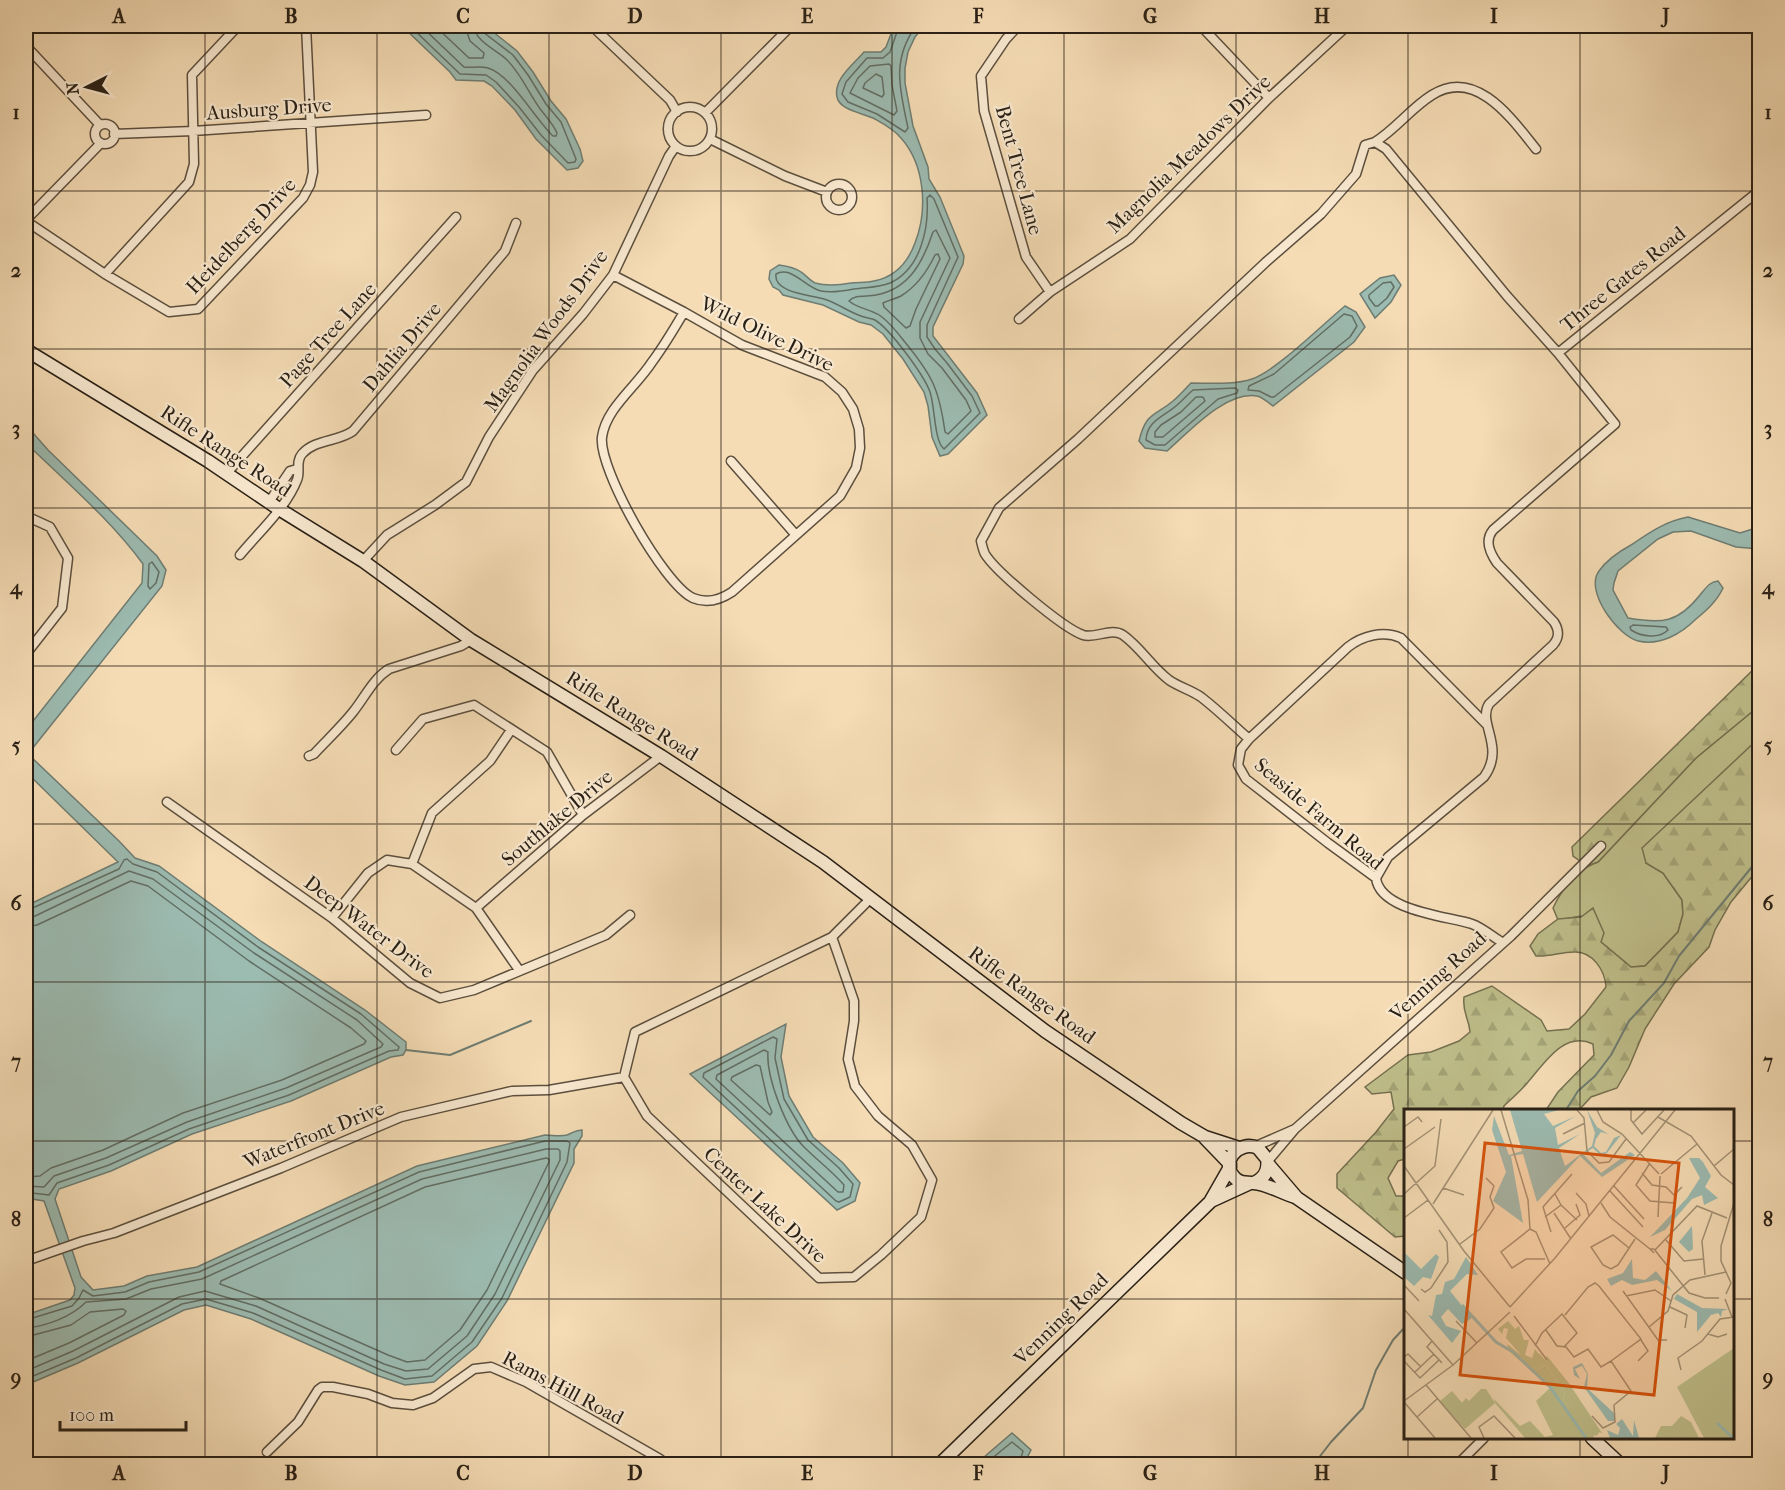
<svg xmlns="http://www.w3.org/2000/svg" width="1785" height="1490" viewBox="0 0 1785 1490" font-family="'IM FELL French Canon',serif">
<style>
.grass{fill:#bfbf8b;stroke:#747050;stroke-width:1.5}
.forest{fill:url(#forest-firs);stroke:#747050;stroke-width:1.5}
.water{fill:#9cbbb1;stroke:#6e7d73;stroke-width:1.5}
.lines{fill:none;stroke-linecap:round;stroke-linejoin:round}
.shore{stroke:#626e64;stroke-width:1.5}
.stream{stroke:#6e7d73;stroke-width:2}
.street-casing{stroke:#5c4f3e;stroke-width:11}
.secondary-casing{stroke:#292016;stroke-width:15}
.street{stroke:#f8e8cf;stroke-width:8}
.secondary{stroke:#f8e8cf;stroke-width:12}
.grid{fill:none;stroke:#292016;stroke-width:1.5;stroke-opacity:0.55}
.labels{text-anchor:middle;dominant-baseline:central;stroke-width:4.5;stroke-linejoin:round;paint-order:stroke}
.street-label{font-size:20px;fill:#292016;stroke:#f8e8cf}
.inset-river{fill:none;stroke:#9cbbb1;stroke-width:3}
.inset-road{fill:none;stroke:#a39175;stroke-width:1.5}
.view{fill:#d5530d;fill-opacity:0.15;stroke:#d5530d;stroke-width:3}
.inset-edge{fill:none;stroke:#292016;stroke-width:3}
.neatline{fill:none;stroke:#292016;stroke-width:2}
.grid-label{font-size:20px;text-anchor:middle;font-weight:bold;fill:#292016}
</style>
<defs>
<pattern id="forest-firs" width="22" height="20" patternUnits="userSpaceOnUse" patternTransform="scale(1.5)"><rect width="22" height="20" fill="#bfbf8b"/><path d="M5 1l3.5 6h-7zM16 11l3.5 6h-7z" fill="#a4a477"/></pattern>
</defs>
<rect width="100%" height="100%" fill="#f5dcb5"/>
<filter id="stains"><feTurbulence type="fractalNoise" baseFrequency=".00333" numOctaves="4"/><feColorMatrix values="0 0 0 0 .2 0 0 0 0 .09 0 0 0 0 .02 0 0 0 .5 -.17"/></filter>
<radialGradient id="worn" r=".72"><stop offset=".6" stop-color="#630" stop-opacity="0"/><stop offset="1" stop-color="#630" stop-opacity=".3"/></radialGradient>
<!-- grass -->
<path class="grass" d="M1759,706V738L1646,863L1663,873L1682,900L1683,914L1678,932L1645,966L1631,967L1601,942L1581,916L1558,920L1553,908C1562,889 1577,869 1598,862L1696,758Z"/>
<!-- forest -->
<path class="forest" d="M1759,664V706L1696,758L1598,862L1587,866L1573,856L1572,847Z
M1759,738V868L1731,902L1715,930L1709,947L1674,984L1645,1029L1629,1067L1617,1088L1591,1097L1579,1110H1546L1558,1092L1594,1055L1593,1044C1564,1030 1544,1064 1528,1082C1521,1091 1512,1098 1504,1106L1503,1110H1406L1405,1159L1398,1161L1388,1178L1396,1196H1405V1236L1395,1237L1337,1188V1174L1376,1132L1394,1109L1391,1092L1372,1094L1365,1087L1408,1055L1431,1052L1459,1041L1470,1032C1469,1017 1462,1014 1464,997L1492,986L1541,1020L1547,1031L1569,1029L1585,1014L1606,987C1605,971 1593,951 1574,952C1561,952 1549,957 1536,956L1530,946L1538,934L1558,919L1581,917L1593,908L1604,933L1601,942L1631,967L1645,966L1678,932L1683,914L1682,900L1663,873L1646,863L1642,848Z"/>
<!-- water -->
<path class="water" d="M402,26H484L492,31L517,51L533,72L551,101L566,119L580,149L583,161L578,168L567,170L536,139L515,110L492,86L484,81L456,80L450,72Z
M894,26H924L915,37L908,52L905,68V83L913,126L928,167L929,179L940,197L964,256L963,264L933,327V336L977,393L987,415L948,454L940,456L932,437L928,406L924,392L903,359L883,334L871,325L859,322L823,305L783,295L779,290L773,287L769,279L770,271L779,265C787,266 794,267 801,272C806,275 809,280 815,283C826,286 840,285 851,283C859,282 866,283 874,281C895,277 908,262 915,243C928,210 925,165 901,138C895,130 884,124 875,119C864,113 840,111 837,97C833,79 854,64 864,52H881L886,47Z
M1394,275L1401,285L1391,302L1375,318L1360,294L1380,278Z
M1345,306L1356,312L1365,327L1354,342L1273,406C1269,403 1262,397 1257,396C1225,391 1189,432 1167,451L1145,448L1139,441C1146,412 1154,417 1173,401C1180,395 1185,389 1191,383C1211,383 1234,385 1252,379C1276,371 1323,324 1345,306Z
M26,425L48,450L157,556L166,570L162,586L28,754L119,841L135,858L159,866L262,942L365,1010L406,1042V1050L403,1055L391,1057L291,1101L192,1134L111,1171L59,1189L55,1199L81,1277L93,1290L124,1286L147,1276L197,1267L417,1166L545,1135C552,1135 560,1137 567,1135C573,1133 575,1130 582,1130V1136L574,1149V1163L507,1301L477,1346L434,1382L405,1385L379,1376L251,1319L206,1305L184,1310L78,1363L26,1385V1315L70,1300L74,1295L75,1288L44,1201L32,1199L26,1200V906L118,862L26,772V730L142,583L143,564C110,519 65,481 26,443Z
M1688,517L1740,533L1759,527V549L1736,547L1691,531L1673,532L1658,539L1618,571L1614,583L1613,590L1628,618C1662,624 1678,623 1700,595C1706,588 1709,582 1718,581L1723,588C1717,601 1707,610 1696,619C1681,634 1660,646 1638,641C1618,636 1584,591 1599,571C1606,561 1620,551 1631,545C1650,532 1666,521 1688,517Z
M786,1024L781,1057L789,1096L813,1137L843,1163L860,1183L855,1201L837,1210L690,1074Z
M1012,1433L1031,1450L1024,1464H976Z"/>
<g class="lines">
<!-- shore -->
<path class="shore" d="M410,26L460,74L486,75L496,82L519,107L541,135L568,163L575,162L576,159L561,122L546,104L528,75L513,55L483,32L482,26
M421,26L464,67C472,68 480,66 488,68C510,74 536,120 553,136H556L557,133C553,124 547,118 541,110C529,94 521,73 506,59C495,49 475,41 474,26
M435,26L469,58H483L484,53L470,41L465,26
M899,26L890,52L883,58H867L846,82L842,94L848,102L877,114L905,132L908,128C900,90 891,60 916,26
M889,64L891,66L892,85L897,111L894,115L850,93L858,78L870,66Z
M876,74L882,77L884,94L882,97L863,88L865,83Z
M930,195L934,199L958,257L927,325V337L935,349L947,363L972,396L980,413L944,449C934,441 935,406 930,392C924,375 890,329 875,320C871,318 866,318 861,316C849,312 837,303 824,299C811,295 773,293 776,274C791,265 806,288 821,291C831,293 844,291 854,289C866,287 878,288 890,283C921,269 929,228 927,198Z
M936,230L950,258L920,322V338L928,354L942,368L966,400L971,411L948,434L945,432C939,388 932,375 904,341C897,332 891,324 882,317C872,309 858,309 849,301C855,294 867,297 876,295C909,289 923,262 933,232Z
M938,254L940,259L916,309L910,326L906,328L884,307L883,303C889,300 895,299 901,296C917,286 927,272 935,255Z
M1391,282L1394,287L1387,298L1378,306H1375L1369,298V295L1383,283Z
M1344,314L1352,316L1357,326L1350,337L1274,397H1271L1259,391L1248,390L1249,386L1274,374Z
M1235,388L1238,390L1237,393L1218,399L1165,445H1155L1146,440C1147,421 1163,417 1176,406C1182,401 1187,395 1193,390Z
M1196,397H1203L1205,401L1163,437H1155V432L1161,425L1181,412Z
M152,562L159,572L156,583L150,589L148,586L149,564Z
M1633,625L1666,627L1668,630C1659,639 1642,637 1631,630L1630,627Z
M26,911L119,869L124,860L127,859L133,864L157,872L258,947L361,1014L399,1047L398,1050L389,1051L289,1095L189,1129L109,1165L57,1183L49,1195L32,1193L26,1194
M26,918L33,917L129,871L153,879L254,953L357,1020L383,1044L381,1047L286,1088L187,1122L106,1158L54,1176L44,1187L26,1186
M26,927L37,925L131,881L148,886L249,961L351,1028L366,1041L364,1044L282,1080L183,1113L103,1150L51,1168L40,1176L26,1177
M773,1037L777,1039L775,1058L784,1099L808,1140L839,1168L853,1184L850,1197L839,1202L836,1201L703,1077L704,1073Z
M764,1050L768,1052C766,1077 786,1129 804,1147C817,1160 832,1171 844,1185L843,1192H838L716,1079L717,1075Z
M756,1065L760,1066L768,1102L772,1112L770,1115L731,1080L732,1077Z
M546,1158L549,1159V1162L487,1290L460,1330L425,1360L407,1362L388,1355L259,1298L220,1284L221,1281L425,1187Z
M26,1320L72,1306L79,1298L83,1290L93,1296L125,1292L149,1282L199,1272L419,1172L545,1141H567L570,1143L567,1162L502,1298L472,1342L432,1376L405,1379L381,1370L253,1313L206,1299L182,1304L76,1358L26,1379
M26,1328C47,1326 71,1317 86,1302L126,1299L151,1289L202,1279L422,1179L546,1149H558L560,1151V1160L495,1294L467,1336L428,1369L406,1371L384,1364L256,1306L205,1291L179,1297L73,1351L26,1371
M26,1337L71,1325L90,1312L123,1309L126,1311L124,1315L69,1343L26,1361
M985,1464L1012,1442L1023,1451L1019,1464"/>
<!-- stream -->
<path class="stream" d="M406,1050L450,1055L531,1021
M1566,1110L1578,1091L1595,1076L1611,1055L1629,1021L1664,983L1679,956L1760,857
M1314,1464L1331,1442L1363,1408L1376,1370L1385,1354L1393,1340L1406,1326"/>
<!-- street casing -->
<g class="street-casing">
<path id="street" d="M592,26L670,100L677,112
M1018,26L1006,39L981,76L984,111L1026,257L1050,292
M1201,26L1269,98
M26,46L100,125
M668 129a22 22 0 1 1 44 0a22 22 0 1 1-44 0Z
M705,113L791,26
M95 134a10 10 0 1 1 20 0a10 10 0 1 1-20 0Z
M114,134L193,131L426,115
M710,139L785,176L827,192
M1375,142C1396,129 1411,108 1432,95C1476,67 1512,119 1536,149
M826 197a13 13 0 1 1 26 0a13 13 0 1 1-26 0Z
M26,220L101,143
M26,221L105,274L169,312L198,309L303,198L310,185L313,172L306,26
M105,274L189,182L194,164L192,75L238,26
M613,275L684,312L742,345L825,377L842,392L853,409L859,429L860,448L856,468L840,496L732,592C720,600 707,604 693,598C664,585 598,469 602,437C606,408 636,387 652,362C664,346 674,329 684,312
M1019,319L1050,292L1130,239L1269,98L1347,26
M731,461L795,534
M226,474L456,217
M269,502L290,471L297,469
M26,516L50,527L68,558L62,608L26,654
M240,555C259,532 286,508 297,480C301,472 295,462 302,454C315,439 338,442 353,431L505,251L516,223
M363,561L387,535L435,505L466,482L489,437L533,370L583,314L613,275L669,156L676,146
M1486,724L1401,638C1383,630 1362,636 1348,647L1249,739L1241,749L1238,765L1246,779L1328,843L1376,878C1380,911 1447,916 1472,924C1483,928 1493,937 1503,943
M1249,739C1233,725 1218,710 1201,697C1191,690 1179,687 1169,680C1152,667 1140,647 1123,635C1111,627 1096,639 1083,635C1063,628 996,572 985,554C983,550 982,545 981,541L999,508L1078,439L1266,262L1321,214L1356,174L1365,145L1375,142L1386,149L1507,296L1558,353
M396,750L423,719L474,705L547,752L583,815
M309,756L314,754C327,740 341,727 353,712C365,697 373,679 389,669L461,646L471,640
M167,802L332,918L410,983L440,998L474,990L606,935L630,915
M412,864L432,813L490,761L511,730
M1376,878L1388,857L1484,777C1506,747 1477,723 1489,704L1553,645C1560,637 1559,630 1554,622L1497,563C1490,553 1484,541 1493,530L1615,424L1558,353L1760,190
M476,908L583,815L661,756
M332,918L368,873L387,860L412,864L476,908L519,970
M832,937L854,1001V1021L848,1059L855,1086L878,1116L912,1145L932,1180L921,1217L881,1255L854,1277L819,1278L647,1116L624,1077L635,1032L832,937L871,898
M1295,1129L1511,936L1601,846
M1256,1146L1295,1129L1268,1161
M26,1261L83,1241L114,1233L281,1168L401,1117L512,1091L549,1090L624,1077
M267,1452L298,1422L318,1390L322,1387H333L368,1394L392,1403L413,1405L433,1398L474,1369L491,1367L526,1382L660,1459L665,1464
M1458,1464L1484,1438"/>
</g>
<!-- secondary casing -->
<g class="secondary-casing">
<path id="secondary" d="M26,350L208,461L279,509L363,561L471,640L661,756L823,862L1045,1031L1181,1123L1205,1137L1239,1148
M1205,1138L1230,1164
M1268,1164L1297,1198L1406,1273
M1254,1183C1265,1178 1269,1170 1267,1159L1258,1148C1238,1139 1218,1164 1236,1179C1242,1184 1247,1182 1254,1183C1267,1184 1282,1193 1295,1197
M1211,1201L1248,1184
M1592,1438L1620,1464
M940,1464L1210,1202L1230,1167"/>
</g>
<!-- street -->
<use href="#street" class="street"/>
<!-- secondary -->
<use href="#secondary" class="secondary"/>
</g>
<!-- grid -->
<path class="grid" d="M205,26V1464M377,26V1464M549,26V1464M721,26V1464M892,26V1464M1064,26V1464M1236,26V1464M1408,26V1110M1580,26V1110M26,191H1760M26,349H1760M26,508H1760M26,666H1760M26,824H1760M26,982H1760M26,1141H1406M1732,1141H1760M26,1299H1406M1732,1299H1760M1408,1438V1464M1580,1438V1464"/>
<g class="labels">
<!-- street labels -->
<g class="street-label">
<text transform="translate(269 109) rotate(-4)">Ausburg Drive</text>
<text transform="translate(1189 154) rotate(-44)">Magnolia Meadows Drive</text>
<text transform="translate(1019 170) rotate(75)">Bent Tree Lane</text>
<text transform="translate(241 236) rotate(-47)">Heidelberg Drive</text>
<text transform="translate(1623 279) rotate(-39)">Three Gates Road</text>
<text transform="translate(546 331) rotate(-54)">Magnolia Woods Drive</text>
<text transform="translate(767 334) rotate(26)">Wild Olive Drive</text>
<text transform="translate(328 335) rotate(-48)">Page Tree Lane</text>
<text transform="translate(402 347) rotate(-50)">Dahlia Drive</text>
<text transform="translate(226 451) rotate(33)">Rifle Range Road</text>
<text transform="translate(632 716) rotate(32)">Rifle Range Road</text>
<text transform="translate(1319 814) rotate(40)">Seaside Farm Road</text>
<text transform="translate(557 818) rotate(-40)">Southlake Drive</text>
<text transform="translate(369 927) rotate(37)">Deep Water Drive</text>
<text transform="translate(1438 976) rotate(-42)">Venning Road</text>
<text transform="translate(1032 995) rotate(36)">Rifle Range Road</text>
<text transform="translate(314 1135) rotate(-22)">Waterfront Drive</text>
<text transform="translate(765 1205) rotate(43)">Center Lake Drive</text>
<text transform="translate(1061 1319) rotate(-44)">Venning Road</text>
<text transform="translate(563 1388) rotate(28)">Rams Hill Road</text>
</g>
</g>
<!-- overview -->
<g transform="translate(1404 1109)">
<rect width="330" height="330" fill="#f5dcb5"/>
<path d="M135,244L153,264L195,324L192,327L165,298L159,290L161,283L142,256L133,261L126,255ZM77,280H82L91,294L61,320L48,306L62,289L65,292Z" fill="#bfbf8b"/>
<path d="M104,212L111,220L115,217L120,231H125L121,246L128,249L131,240L134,244L135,249L127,255L133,261L142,256L161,283L159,290L165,298L177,306L191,325L189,329H121L91,294L90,290L116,317L126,312L141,328L149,326L132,292L146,279L105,242L103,235L117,246L102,229L104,220L100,219L98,225L94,220ZM143,247L164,273L198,324L193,323L141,250ZM48,282L60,296L48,306L36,292Z" fill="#bfbf8b"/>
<path d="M330,239V329H300L273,278ZM277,307L287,313L295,329H251L257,317H268Z" fill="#bfbf8b"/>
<path d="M106,1H155L140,5L149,17L172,7L151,19L154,36L176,25L155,39L161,57L188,37L191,24L183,1L193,18L204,25L197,23L192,30L190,37L197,44L202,43L210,29L217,26L203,44L197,47L189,39L179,45L197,64L226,43L231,46L198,68L176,47L133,93L119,45L107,47L119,114L89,92L102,63L88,21L90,7L105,46L118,42ZM285,49H295L299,53L307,67L301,78L314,89L300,96L298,86L288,90L261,121L246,128L283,89L296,69ZM288,117L289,140L285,143L275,133ZM0,143L17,160L32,145L35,148L27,170L19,168L10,177L0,168ZM62,148L74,166L63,165L46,182L68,209L58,215L44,200L37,208L42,217L57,222L48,234L24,206L28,207L32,186L38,185L41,173L50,170ZM228,150L229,169L241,171L252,162L268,182L253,171L228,176L218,171L207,177L203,170L219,164ZM273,185L298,199L324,200L318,202L317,208L314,204L307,206L293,223V203L270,190ZM178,254L184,265L183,279L211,305V312H204L180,278L183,265L178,257L171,260L176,270L170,266L169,258ZM218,310L229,327L230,311L235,329H206L203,321L214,326L216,319L212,315Z" fill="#9cbbb1"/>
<path class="inset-river" d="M58,196L92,233L109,243L146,278L182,329M313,314L329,329"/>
<path class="inset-road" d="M97,1L124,91L126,120M173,1L180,9L183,42L195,54L205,53L222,30M193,1L199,13L218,25L255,65M227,1V11L238,25L260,1M254,8L287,27L317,66L330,76M229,14L242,1M0,18L14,8L18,13M159,25L181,14M0,40L31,18M246,54L232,76L246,92L270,94M0,57L60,142L106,198M310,57L330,40M238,64L248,76L262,78L270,86L278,78M257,65L293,35M210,77L240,110M39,79L60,86M206,82L239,118M172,84L182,95L185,107M0,85L31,57L37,10M197,94L206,108L246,140M29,95L89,1M157,96L173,111M150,104L167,130M141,108L157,96L151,85M254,108L256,67M0,109L24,91M161,119L176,106L172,95M147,123L139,98L168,65M262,131L280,152L299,150M56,135L76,120L90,99L86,88L90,77L82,69M225,139L209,126L187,138L199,156L207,160L214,156L231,130M251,141L293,97L323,109M250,144L246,140H250L285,184L301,189H315M141,150H122L108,159L97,143L126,120L132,123L146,155M301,166L298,132L308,104M0,176L15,192M17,180L21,183L27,179L44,153L43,133L35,121M219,182L254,231H263M322,185L327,174L317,152V137L330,94M222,187L251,181L267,192M321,190L328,208M106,198L151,149L271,1M266,198L283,206L281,219M0,200L49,256M161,206L184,178L191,174L195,177L237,230L207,252M110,207L143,251M52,212L73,234M245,218L264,202L269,186L286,171L322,163M142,221L153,237L162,238L170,248L184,240L197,258L207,252L227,282L210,296L211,313L199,319L188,307M304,225L314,228L323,225M28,232L23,238L38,254M131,237L138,224L158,205L173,224L160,238M0,248L4,245L17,258M0,252L16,269L35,251M234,252L244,242L237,231M277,261L274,249L298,232L316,210L330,208M11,263L30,245M22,276L67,329M0,292L49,256L106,203M0,293L31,329M13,308L33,290M80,329L75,318L90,307L111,329"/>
<path class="view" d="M81,34L275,54L250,286L56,266Z"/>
<rect width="330" height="330" class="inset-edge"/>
</g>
<!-- margin -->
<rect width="1785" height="1490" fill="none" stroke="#f5dcb5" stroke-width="66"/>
<!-- north arrow -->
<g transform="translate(87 87) rotate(264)" stroke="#f8e8cf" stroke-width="4.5" paint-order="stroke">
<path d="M0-4.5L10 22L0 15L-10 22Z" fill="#292016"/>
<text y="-9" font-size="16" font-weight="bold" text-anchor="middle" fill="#292016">N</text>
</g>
<!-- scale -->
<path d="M60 1421v9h126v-9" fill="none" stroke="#292016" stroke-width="3"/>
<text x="69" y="1421" font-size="18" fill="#292016" stroke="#f8e8cf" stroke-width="4.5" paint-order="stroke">100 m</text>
<rect x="33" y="33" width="1719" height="1424" class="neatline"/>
<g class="grid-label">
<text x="119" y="23">A</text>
<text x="291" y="23">B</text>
<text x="463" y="23">C</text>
<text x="635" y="23">D</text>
<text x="807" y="23">E</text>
<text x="978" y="23">F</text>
<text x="1150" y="23">G</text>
<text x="1322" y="23">H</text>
<text x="1494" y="23">I</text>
<text x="1666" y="23">J</text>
<text x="16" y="119">1</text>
<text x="1768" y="119">1</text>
<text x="16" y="277">2</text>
<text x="1768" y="277">2</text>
<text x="16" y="435">3</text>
<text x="1768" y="435">3</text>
<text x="16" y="594">4</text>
<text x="1768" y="594">4</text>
<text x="16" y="752">5</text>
<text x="1768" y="752">5</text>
<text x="16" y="910">6</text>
<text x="1768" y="910">6</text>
<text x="16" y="1068">7</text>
<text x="1768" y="1068">7</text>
<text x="16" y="1226">8</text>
<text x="1768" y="1226">8</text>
<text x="16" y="1385">9</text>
<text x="1768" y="1385">9</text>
<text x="119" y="1480">A</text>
<text x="291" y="1480">B</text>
<text x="463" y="1480">C</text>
<text x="635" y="1480">D</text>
<text x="807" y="1480">E</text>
<text x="978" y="1480">F</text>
<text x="1150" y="1480">G</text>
<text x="1322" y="1480">H</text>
<text x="1494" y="1480">I</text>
<text x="1666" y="1480">J</text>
</g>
<rect width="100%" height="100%" filter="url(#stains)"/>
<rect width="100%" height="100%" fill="url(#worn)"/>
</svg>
